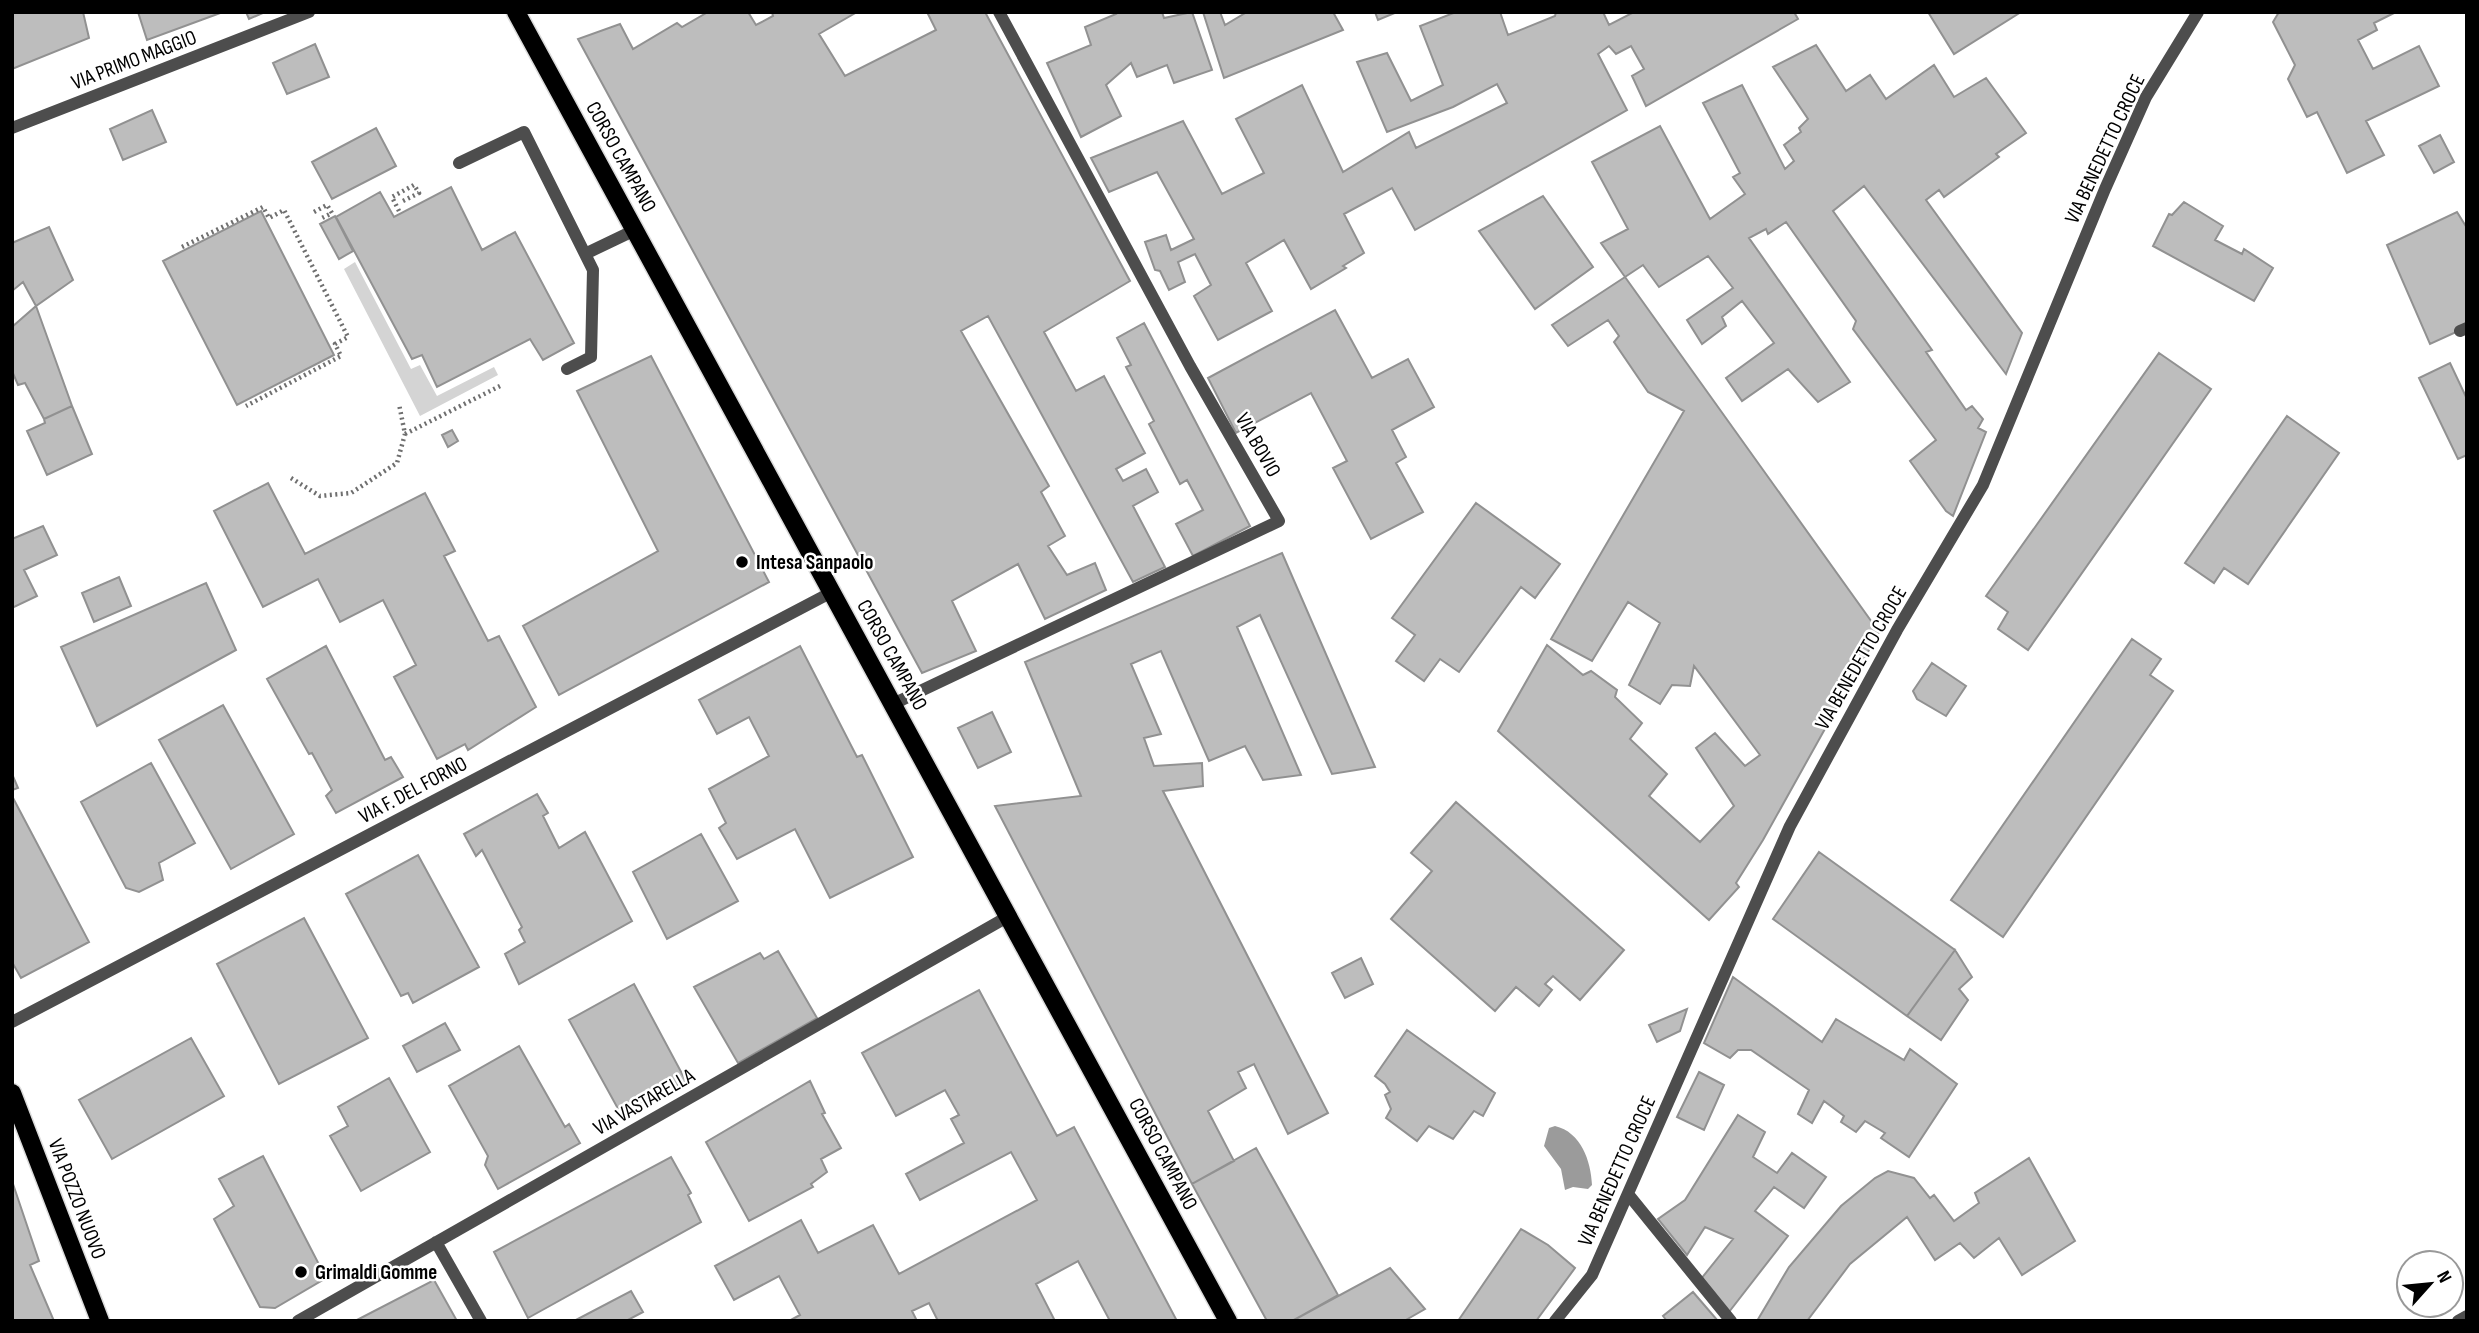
<svg xmlns="http://www.w3.org/2000/svg" width="2479" height="1333" viewBox="0 0 2479 1333" font-family="'Sofia Sans Condensed',sans-serif">
<style>
.green{fill:#d4d4d4}
.water{fill:#9b9b9b}
.building{fill:#bdbdbd;stroke:#919191;stroke-width:2}
.lines{fill:none;stroke-linecap:round;stroke-linejoin:round}
.major-casing{stroke:#dbdbdb;stroke-width:21}
.path{stroke:#6f6f6f;stroke-width:4.5;stroke-dasharray:2 3.5;stroke-linecap:butt}
.minor{stroke:#4d4d4d;stroke-width:12}
.major{stroke:#000;stroke-width:18}
.poi-dot{fill:#000;stroke:#fff;stroke-width:2.5}
.labels{text-anchor:middle;dominant-baseline:central;stroke-width:5;stroke-linejoin:round;paint-order:stroke}
.street-label{font-size:21px;fill:#000;stroke:#fff}
.poi-label{font-size:21px;font-weight:bold;fill:#000;stroke:#fff;text-anchor:start}
</style>
<rect width="100%" height="100%" fill="#fff"/>
<!-- green -->
<path class="green" d="M355,262L411,369L420,365L437,396L494,367L498,375L420,416L344,269Z"/>
<!-- water -->
<path class="water" d="M1555,1126C1581,1132 1591,1161 1592,1185L1588,1189L1573,1187L1565,1190L1561,1169L1544,1146L1549,1128Z"/>
<!-- building -->
<path class="building" d="M12,12H83L89,38L12,69Z
M138,12H223L147,40Z
M246,12H265L249,19Z
M708,12H748L756,25L773,16L772,12H857L819,34L845,76L936,30L927,12H985L1130,281L1044,332L1076,391L1104,376L1145,453L1116,469L1123,481L1146,469L1158,492L1133,506L1165,567L1133,582L988,316L961,331L1049,486L1041,492L1065,536L1048,546L1067,575L1095,563L1106,590L1045,619L1018,564L952,601L976,651L922,673L578,39L620,24L633,49L677,23L682,27Z
M1115,12H1162L1164,18L1192,12L1212,70L1174,83L1167,65L1137,77L1131,63L1106,85L1121,116L1081,137L1047,63L1091,45L1085,27L1116,14Z
M1203,12H1220L1225,25L1247,12H1333L1343,30L1224,78Z
M1375,12H1397L1378,20Z
M1456,12H1500L1508,35L1555,16L1556,12H1603L1609,25L1634,12H1794L1798,19L1646,106L1632,76L1644,69L1631,46L1616,54L1609,46L1598,54L1627,110L1415,230L1392,188L1344,214L1364,253L1343,266L1346,268L1311,289L1284,240L1246,263L1272,311L1218,340L1194,296L1211,285L1195,254L1178,262L1185,282L1169,290L1160,271L1155,270L1145,242L1166,235L1171,250L1194,239L1157,172L1109,192L1091,158L1183,121L1222,194L1264,173L1236,119L1302,85L1343,172L1409,132L1416,148L1507,103L1497,84L1453,107L1387,132L1357,62L1387,53L1411,101L1443,85L1420,26Z
M1928,12H2021L1954,54Z
M2279,12H2396L2374,23L2377,30L2358,40L2373,69L2419,46L2439,86L2366,121L2384,155L2347,173L2317,112L2307,117L2288,79L2295,65L2273,22Z
M315,44L329,77L287,94L273,63Z
M1816,45L1846,91L1870,75L1886,99L1934,65L1954,97L1986,78L2026,133L1996,154L1999,157L1944,197L1939,190L1926,200L2022,333L2006,374L1864,186L1833,211L1932,350L1926,352L1966,410L1972,406L1983,419L1978,428L1986,432L1953,516L1946,511L1910,461L1936,440L1853,329L1856,321L1786,222L1768,234L1766,229L1749,238L1850,382L1818,402L1788,369L1742,401L1726,378L1774,343L1742,301L1722,317L1726,326L1702,344L1687,320L1733,288L1708,256L1659,287L1643,265L1625,277L1601,243L1628,229L1592,162L1660,126L1710,219L1745,194L1733,177L1740,173L1703,103L1742,85L1785,169L1794,161L1784,145L1801,132L1799,128L1808,119L1773,67Z
M152,110L166,142L123,160L110,129Z
M376,128L396,166L332,199L312,162Z
M2440,135L2454,162L2434,173L2419,146Z
M451,187L482,250L515,232L574,343L543,360L530,339L437,387L422,355L412,359L336,217L380,192L394,217Z
M1543,196L1593,267L1535,309L1479,231Z
M2184,202L2223,226L2215,240L2242,254L2244,249L2273,268L2254,301L2153,246L2169,214L2172,215Z
M261,211L334,355L237,405L163,261Z
M2457,212L2467,228V327L2430,344L2387,245Z
M335,216L353,251L339,259L320,224Z
M49,227L73,280L36,306L23,282L12,291V243Z
M1625,277L1879,632L1763,840L1736,883L1739,887L1709,920L1498,731L1547,645L1583,675L1591,671L1617,690L1615,697L1642,723L1630,739L1667,774L1649,796L1700,842L1734,806L1696,748L1715,733L1745,766L1760,755L1694,666L1690,686L1672,685L1660,704L1629,685L1660,623L1628,602L1592,661L1551,639L1684,411L1648,392L1614,342L1619,336L1608,320L1568,346L1552,325Z
M36,306L72,406L44,419L25,383L18,385L12,371V327Z
M1335,310L1372,378L1408,359L1434,407L1392,430L1406,457L1396,463L1423,512L1371,539L1333,468L1347,461L1311,393L1236,433L1208,378Z
M1144,323L1250,526L1193,556L1176,524L1203,510L1187,480L1180,484L1149,424L1154,421L1126,367L1131,365L1117,338Z
M2159,353L2211,389L2028,650L1998,629L2008,612L1986,596Z
M651,356L769,582L559,695L523,626L658,551L577,391Z
M2450,363L2467,399V455L2458,459L2419,378Z
M72,406L92,454L47,475L27,431L45,423L44,419Z
M2287,416L2339,453L2248,584L2224,568L2214,583L2185,563Z
M452,430L458,441L448,447L442,435Z
M268,483L305,554L425,493L455,551L444,556L488,641L499,636L536,707L468,750L465,744L437,759L394,677L416,665L383,600L340,622L318,579L263,607L214,511Z
M1476,503L1560,564L1535,598L1521,587L1459,672L1440,659L1424,681L1396,661L1415,635L1392,618Z
M43,526L57,555L24,570L37,596L12,608V539Z
M1282,553L1375,767L1332,774L1260,615L1237,627L1301,775L1263,780L1245,746L1209,761L1161,651L1131,664L1161,734L1144,738L1154,766L1202,763L1203,786L1163,791L1328,1113L1288,1134L1254,1064L1238,1072L1246,1088L1208,1111L1234,1161L1192,1184L995,806L1081,796L1025,662Z
M119,577L131,606L94,622L82,593Z
M206,583L236,650L97,726L61,647Z
M2132,639L2161,659L2150,675L2173,691L2003,937L1951,900Z
M326,646L385,760L391,757L403,777L336,813L326,796L332,790L312,753L309,754L267,679Z
M800,646L857,757L862,755L913,857L830,898L795,829L737,859L719,828L726,823L709,789L769,756L749,717L717,734L699,700Z
M1932,663L1966,686L1946,716L1917,699L1913,691Z
M223,705L294,834L231,869L159,740Z
M992,712L1011,752L978,768L958,728Z
M151,763L195,843L159,863L163,880L139,892L126,888L81,802Z
M12,774L18,788L12,790Z
M537,794L548,813L543,816L559,848L585,832L632,921L519,984L505,954L525,942L519,930L522,927L482,850L476,856L464,834Z
M12,796L89,942L21,978L12,962Z
M1456,802L1624,950L1580,1000L1553,976L1545,984L1552,990L1539,1006L1516,987L1495,1011L1391,919L1432,871L1411,853Z
M701,834L738,901L667,939L633,872Z
M1819,852L1955,950L1907,1016L1773,919Z
M418,855L479,967L413,1003L408,993L401,996L346,894Z
M304,918L368,1038L279,1084L217,964Z
M1955,950L1972,977L1959,989L1968,1000L1941,1040L1907,1016Z
M778,951L817,1018L738,1063L694,987L760,953L764,959Z
M1361,958L1373,984L1345,998L1332,973Z
M1733,977L1822,1042L1836,1019L1904,1060L1910,1049L1957,1084L1909,1157L1881,1138L1885,1133L1865,1121L1856,1132L1841,1122L1844,1116L1824,1101L1812,1123L1798,1114L1809,1090L1751,1050H1738L1730,1058L1704,1043Z
M634,984L686,1081L622,1116L569,1020Z
M979,990L1057,1136L1074,1127L1177,1321H1110L1078,1261L1036,1284L1055,1321H938L929,1303L912,1311L917,1321H789L800,1315L779,1276L734,1300L715,1266L801,1220L818,1253L873,1225L899,1274L1037,1200L1011,1152L920,1200L906,1174L964,1143L951,1119L959,1115L945,1090L896,1116L862,1053Z
M1687,1009L1680,1031L1657,1042L1649,1025Z
M445,1023L460,1050L417,1072L403,1046Z
M1407,1030L1495,1093L1483,1116L1474,1111L1453,1139L1429,1126L1417,1141L1386,1118L1391,1109L1385,1095L1390,1092L1385,1084L1375,1076Z
M191,1038L224,1096L112,1159L79,1100Z
M519,1046L565,1127L569,1124L580,1143L498,1189L485,1165L488,1156L449,1086Z
M1699,1072L1724,1085L1704,1130L1677,1117Z
M389,1078L430,1152L361,1191L330,1136L348,1126L338,1107Z
M810,1081L825,1113L822,1114L841,1148L821,1159L827,1172L811,1184L813,1187L749,1221L706,1142Z
M1738,1115L1765,1132L1753,1157L1777,1173L1792,1153L1826,1177L1804,1208L1774,1187L1755,1211L1788,1236L1729,1312L1701,1279L1733,1239L1705,1227L1687,1255L1658,1219L1685,1200Z
M1256,1148L1338,1295L1292,1321H1267L1192,1184Z
M263,1156L326,1278L275,1308L260,1307L214,1219L234,1206L219,1179Z
M671,1157L691,1193L688,1195L701,1222L528,1318L494,1252Z
M2029,1158L2075,1241L2022,1275L1999,1238L1974,1258L1960,1243L1935,1260L1907,1217L1850,1264L1807,1321H1757L1789,1267L1841,1206L1875,1178L1888,1171L1914,1178L1930,1198L1934,1195L1954,1221L1979,1203L1975,1193Z
M12,1181L39,1261L30,1265L54,1321H12Z
M1521,1229L1548,1245L1575,1268L1536,1321H1458Z
M1390,1268L1425,1309L1404,1321H1292Z
M434,1280L457,1321H355Z
M631,1291L643,1312L626,1321H574Z
M1693,1292L1718,1321H1667L1663,1316Z"/>
<g class="lines">
<!-- major casing -->
<g class="major-casing">
<path id="major" d="M516,12L1228,1321
M12,1093L100,1321"/>
</g>
<!-- path -->
<path class="path" d="M399,211L392,197L414,185L419,193L403,201
M314,212L327,205L332,213L320,219
M182,247L263,207L269,218L284,210L348,337L335,344L341,356L246,406
M405,434L500,386
M291,478L320,496L351,493L397,463L405,434L399,404"/>
<!-- minor -->
<path class="minor" d="M12,128L309,12
M459,163L524,132L593,270L591,357L567,369
M585,254L635,230
M2460,331L2467,328
M893,704L1279,521L1190,366L999,12
M12,1022L832,592
M1628,1194L1731,1321
M436,1242L481,1321
M298,1321L1009,916
M1555,1321L1592,1275L1790,826L1897,630L1983,485L2105,189L2146,97L2198,12
M2458,1321L2467,1316"/>
<!-- major -->
<use href="#major" class="major"/>
</g>
<!-- markers -->
<g class="poi-dot">
<circle cx="742" cy="562" r="7"/>
<circle cx="301" cy="1272" r="7"/>
</g>
<g class="labels">
<!-- street labels -->
<g class="street-label">
<text transform="translate(134 60) rotate(-21)">VIA PRIMO MAGGIO</text>
<text transform="translate(2105 149) rotate(-65)">VIA BENEDETTO CROCE</text>
<text transform="translate(621 157) rotate(61)">CORSO CAMPANO</text>
<text transform="translate(1258 445) rotate(60)">VIA BOVIO</text>
<text transform="translate(892 655) rotate(61)">CORSO CAMPANO</text>
<text transform="translate(1861 658) rotate(-60)">VIA BENEDETTO CROCE</text>
<text transform="translate(413 790) rotate(-28)">VIA F. DEL FORNO</text>
<text transform="translate(644 1102) rotate(-30)">VIA VASTARELLA</text>
<text transform="translate(1163 1154) rotate(62)">CORSO CAMPANO</text>
<text transform="translate(1617 1171) rotate(-66)">VIA BENEDETTO CROCE</text>
<text transform="translate(77 1199) rotate(69)">VIA POZZO NUOVO</text>
</g>
<!-- poi labels -->
<g class="poi-label">
<text x="756" y="562">Intesa Sanpaolo</text>
<text x="315" y="1272">Grimaldi Gomme</text>
</g>
</g>
<!-- border -->
<rect width="2479" height="1333" fill="none" stroke="#000000" stroke-width="28"/>
<!-- north arrow -->
<g transform="translate(2430 1284) rotate(63)"><circle r="33" fill="#ffffff" stroke="#999999" stroke-width="2"/>
<path d="M0-5L12 26L0 18L-12 26Z" fill="#000000"/>
<text y="-10" font-size="19" font-weight="bold" text-anchor="middle" fill="#000000">N</text>
</g>
</svg>
